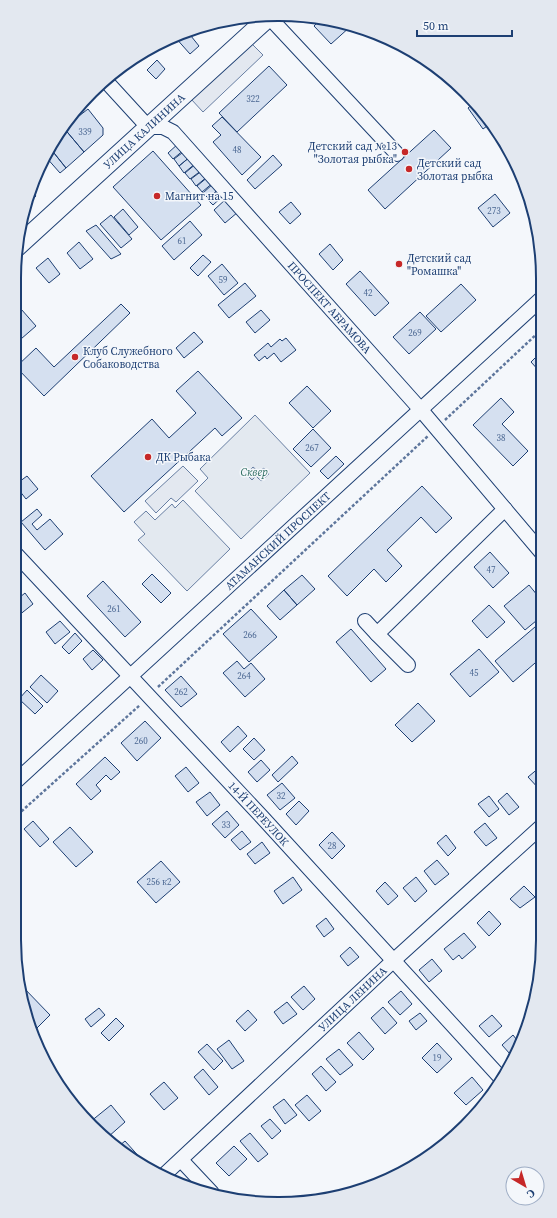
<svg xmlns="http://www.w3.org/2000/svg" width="557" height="1218" viewBox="0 0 557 1218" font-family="'Source Serif 4',serif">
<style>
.green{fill:#e3e9f0;stroke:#687fa3}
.parking{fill:#e3e8f0;stroke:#687fa3}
.water{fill:#cfd7e4;stroke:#687fa3}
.building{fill:#d5e0f0;stroke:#1d3f73}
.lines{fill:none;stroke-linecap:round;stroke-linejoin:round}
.minor-casing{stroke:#1d3f73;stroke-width:16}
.major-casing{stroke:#1d3f73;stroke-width:20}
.path{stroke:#5e769c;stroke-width:2.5;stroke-dasharray:3 2;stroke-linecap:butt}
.minor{stroke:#f4f7fb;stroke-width:14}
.major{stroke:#f4f7fb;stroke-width:18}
.poi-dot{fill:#c62828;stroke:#f4f7fb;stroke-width:1.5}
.labels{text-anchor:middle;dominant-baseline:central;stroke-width:3;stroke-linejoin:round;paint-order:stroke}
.number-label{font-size:9px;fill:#4b6792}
.street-label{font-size:11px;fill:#1d3f73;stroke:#f4f7fb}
.poi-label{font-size:11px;fill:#1d3f73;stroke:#f4f7fb;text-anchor:start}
.park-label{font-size:11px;font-style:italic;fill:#2c6c60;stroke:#f4f7fb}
.rim{fill:none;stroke:#1d3f73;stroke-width:2}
</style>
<rect width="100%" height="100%" fill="#f4f7fb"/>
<!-- green -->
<path class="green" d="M255,415L310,473L241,539L195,491L208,478L200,469Z
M183,500L230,549L187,591L138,540L145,534L134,522L146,511L155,520L172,504L175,508Z"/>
<!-- parking -->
<path class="parking" d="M251,43L263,55L203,112L191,99Z
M183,466L198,481L176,502L171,498L156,513L145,501Z"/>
<!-- water -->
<path class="water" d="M253,467L259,472L264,468L269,474L261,481L256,476L252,480L246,474Z"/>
<!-- building -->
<path class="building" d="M322,18L330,19L351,26L331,44L314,26Z
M195,29L197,31L191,36L199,46L190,54L174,36Z
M157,60L165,69L156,79L147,70Z
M269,66L287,85L237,132L219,113Z
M474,103L488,117L491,123L483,129L468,108Z
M88,109L103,128V135L84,152L63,127L75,111L79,116Z
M222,117L261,157L242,175L213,142L221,135L212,126Z
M63,127L84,152L66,168L50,148Z
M434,130L451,148L385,209L368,190Z
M179,143L185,149L173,159L168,153Z
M50,148L66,168L60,173L45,156Z
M186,150L191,156L179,166L174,159Z
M153,151L201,205L161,240L113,187Z
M273,155L282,165L255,189L247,180Z
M191,156L196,163L184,173L179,166Z
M197,163L202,170L190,179L185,173Z
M203,170L208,176L196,186L191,179Z
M209,176L214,183L203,193L197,186Z
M214,182L219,189L208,198L202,192Z
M30,189L36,196L26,205Z
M219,189L224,195L213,205L207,199Z
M495,194L510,213L493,227L478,208Z
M226,199L238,212L225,223L214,210Z
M291,202L301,214L290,224L279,212Z
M123,209L138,227L129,235L114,217Z
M111,215L132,239L121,248L100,224Z
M190,221L202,235L174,260L162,246Z
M96,225L121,254L111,259L86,231Z
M79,242L93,259L80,269L67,253Z
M330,244L343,260L333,270L319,254Z
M203,255L211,262L198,276L190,268Z
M48,258L60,274L49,283L36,268Z
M222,264L238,283L224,295L208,276Z
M360,271L389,303L375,316L346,284Z
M245,283L256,296L229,318L218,305Z
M461,284L476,300L441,332L426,316Z
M14,301L36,326L14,345Z
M121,304L130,313L44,396L16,367L36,348L54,367Z
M261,310L270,320L255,333L246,322Z
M420,312L436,329L409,354L393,337Z
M194,332L203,342L184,358L176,348Z
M286,338L296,350L281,362L274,353L267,359L265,356L259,361L254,355L268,343L271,347L280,339L282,341Z
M541,352V373L531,362Z
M198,371L242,418L222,436L215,428L124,512L91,476L152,419L169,438L196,413L176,391Z
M307,386L331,411L313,428L289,403Z
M501,398L514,412L502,424L528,451L513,466L473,425Z
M313,429L331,448L311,467L293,449Z
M336,456L344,464L328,479L320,471Z
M27,476L38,489L26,499L15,485Z
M422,486L452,518L436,533L421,517L387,550L402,566L386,582L374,569L347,596L328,576Z
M37,509L42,515L32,524L37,530L50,519L63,534L45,550L21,522Z
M490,552L509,573L493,588L474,567Z
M152,574L171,593L161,603L142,584Z
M302,575L315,589L297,605L284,590Z
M103,581L141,622L125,637L87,596Z
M529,585L542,601V616L525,630L504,606Z
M284,590L297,605L280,620L267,606Z
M25,593L33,604L18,616L14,611V602Z
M489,605L505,622L487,638L472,621Z
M251,609L277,637L249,662L223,634Z
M60,621L70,632L55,644L46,632Z
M542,621V657L513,682L495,661Z
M351,629L386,669L371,682L336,642Z
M75,633L82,641L69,654L62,647Z
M479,649L499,672L470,697L450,674Z
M93,650L103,660L92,670L83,659Z
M237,661L244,669L251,663L265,679L245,697L223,673Z
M41,675L58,691L47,703L30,687Z
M181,676L197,694L181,707L165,690Z
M27,690L43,706L35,714L19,699Z
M418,703L435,721L412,742L395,725Z
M145,721L161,738L137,761L121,743Z
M238,726L247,736L230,752L221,742Z
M254,738L265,750L254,760L243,749Z
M292,756L298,763L278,782L272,775Z
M105,757L120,772L111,780L106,775L96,785L101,791L91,800L76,784Z
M261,760L270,770L257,782L248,772Z
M186,767L199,783L188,792L175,776Z
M540,767L542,770L543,790L541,791L528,777Z
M282,783L295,798L280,810L267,795Z
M210,792L220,805L207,816L196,802Z
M507,793L519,807L509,815L498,801Z
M489,796L499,809L489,817L478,804Z
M299,801L309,811L296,825L286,814Z
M227,811L239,825L225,838L212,824Z
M33,821L49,839L40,847L24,829Z
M485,823L497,838L486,846L474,832Z
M70,827L93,852L76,867L53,842Z
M242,831L251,842L240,850L231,840Z
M332,832L345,846L332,859L319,845Z
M446,835L456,848L448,856L437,843Z
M262,842L270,853L255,864L247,854Z
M14,856L20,863L14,869Z
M437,860L449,874L435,885L424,871Z
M161,861L180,882L156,903L137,882Z
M543,864V879L536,871Z
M293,877L302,890L283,904L274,891Z
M416,877L427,891L415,902L403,888Z
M385,882L398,896L388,905L376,891Z
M524,886L535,897L520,908L510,899Z
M489,911L501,924L489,936L477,923Z
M326,918L334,929L324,937L316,926Z
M464,933L476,947L462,959L459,955L453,960L444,949Z
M350,947L359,957L348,966L340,956Z
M432,959L442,971L429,982L419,970Z
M22,986L50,1015L32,1033L28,1025Z
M304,986L315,999L303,1010L291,997Z
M401,991L412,1004L400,1015L388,1002Z
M287,1002L297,1014L283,1024L274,1012Z
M383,1007L397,1023L385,1034L371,1018Z
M99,1008L105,1015L91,1027L85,1019Z
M248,1010L257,1020L245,1031L236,1021Z
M420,1013L427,1021L416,1030L409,1021Z
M492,1015L502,1026L489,1037L479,1026Z
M116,1018L124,1026L109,1041L101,1033Z
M359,1032L374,1049L363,1060L347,1043Z
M513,1035L520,1044L510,1054L502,1045Z
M229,1040L244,1061L232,1069L217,1049Z
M437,1043L452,1059L437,1073L422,1058Z
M207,1044L223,1061L214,1070L198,1052Z
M339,1049L353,1065L340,1075L326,1059Z
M321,1066L336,1082L326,1091L312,1074Z
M203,1069L218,1087L209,1095L194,1077Z
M472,1077L483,1090L466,1105L454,1093Z
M164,1082L178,1098L164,1110L150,1094Z
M307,1095L321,1111L309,1121L295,1105Z
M284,1099L297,1115L285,1124L273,1107Z
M111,1105L125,1122L108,1137L90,1122Z
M270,1119L281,1131L272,1139L261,1126Z
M250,1133L268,1154L258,1162L240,1141Z
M125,1141L143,1161L140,1164L119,1146Z
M234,1146L247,1159L229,1176L216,1163Z"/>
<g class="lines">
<!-- minor casing -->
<g class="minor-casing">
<g id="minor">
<path d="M269,17L397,154"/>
<path id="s1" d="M105,80L148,127H163L173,132L421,410L542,553"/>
<path id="s2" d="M14,552L262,817L500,1077"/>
<path d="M365,621L377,634"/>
<path d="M408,665L377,634L505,509"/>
<path id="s3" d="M14,783L541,299"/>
<path d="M181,1160L212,1193"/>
<path id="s4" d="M164,1175L393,961L543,825"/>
</g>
</g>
<!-- major casing -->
<g class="major-casing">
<g id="major">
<path id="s5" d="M17,247L271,15"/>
</g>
</g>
<!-- path -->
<path class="path" d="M445,420L541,330
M158,687L428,436
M14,818L140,705"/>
<!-- minor -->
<use href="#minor" class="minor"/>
<!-- major -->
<use href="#major" class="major"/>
</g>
<!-- markers -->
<g class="poi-dot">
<circle cx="405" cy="152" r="4"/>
<circle cx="409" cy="169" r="4"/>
<circle cx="157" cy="196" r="4"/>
<circle cx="399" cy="264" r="4"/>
<circle cx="75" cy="357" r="4"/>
<circle cx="148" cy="457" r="4"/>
</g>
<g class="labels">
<!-- number labels -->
<g class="number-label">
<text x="253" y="99">322</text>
<text x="85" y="132">339</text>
<text x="237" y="150">48</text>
<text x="494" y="211">273</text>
<text x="182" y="241">61</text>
<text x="223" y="280">59</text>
<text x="368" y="293">42</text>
<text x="415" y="333">269</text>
<text x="501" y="438">38</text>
<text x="312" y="448">267</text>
<text x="491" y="570">47</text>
<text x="114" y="609">261</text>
<text x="250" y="635">266</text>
<text x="474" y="673">45</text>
<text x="244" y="676">264</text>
<text x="181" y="692">262</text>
<text x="141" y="741">260</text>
<text x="281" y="796">32</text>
<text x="226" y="825">33</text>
<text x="332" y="846">28</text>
<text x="159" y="882">256 к2</text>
<text x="437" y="1058">19</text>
</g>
<!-- street labels -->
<g class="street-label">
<text stroke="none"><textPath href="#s5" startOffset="172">УЛИЦА КАЛИНИНА</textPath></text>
<text stroke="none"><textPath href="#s1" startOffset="325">ПРОСПЕКТ АБРАМОВА</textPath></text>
<text stroke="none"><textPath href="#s3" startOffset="358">АТАМАНСКИЙ ПРОСПЕКТ</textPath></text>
<text stroke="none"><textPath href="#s2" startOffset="358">14-Й ПЕРЕУЛОК</textPath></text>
<text stroke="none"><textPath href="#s4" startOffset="258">УЛИЦА ЛЕНИНА</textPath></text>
</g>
<!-- poi labels -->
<g class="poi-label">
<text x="397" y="146" text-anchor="end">Детский сад №13<tspan x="397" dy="13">"Золотая рыбка"</tspan></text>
<text x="417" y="163">Детский сад<tspan x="417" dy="13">Золотая рыбка</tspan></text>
<text x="165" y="196">Магнит на 15</text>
<text x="407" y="258">Детский сад<tspan x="407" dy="13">"Ромашка"</tspan></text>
<text x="83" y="351">Клуб Служебного<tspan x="83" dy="13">Собаководства</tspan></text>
<text x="156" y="457">ДК Рыбака</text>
</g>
<!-- park labels -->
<g class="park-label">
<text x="254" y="472">Сквер</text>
</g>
</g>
<!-- crop -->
<path d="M0 0H557V1218H0ZM278 21H279A257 257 0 0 1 536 278V940A257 257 0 0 1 279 1197H278A257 257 0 0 1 21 940V278A257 257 0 0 1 278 21Z" fill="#e3e8f0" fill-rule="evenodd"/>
<path class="rim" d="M278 21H279A257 257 0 0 1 536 278V940A257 257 0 0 1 279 1197H278A257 257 0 0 1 21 940V278A257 257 0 0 1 278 21Z"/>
<!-- north arrow -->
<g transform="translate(525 1186) rotate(142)"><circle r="19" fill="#f4f7fb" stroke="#9eadc5"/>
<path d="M0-3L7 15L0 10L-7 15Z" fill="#c62828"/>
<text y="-6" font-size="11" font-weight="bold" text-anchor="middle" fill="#1d3f73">С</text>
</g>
<!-- scale -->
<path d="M417 30v6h95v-6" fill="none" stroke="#1d3f73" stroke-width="2"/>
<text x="423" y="30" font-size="12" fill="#1d3f73" stroke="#f4f7fb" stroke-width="3" paint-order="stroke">50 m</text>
</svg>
